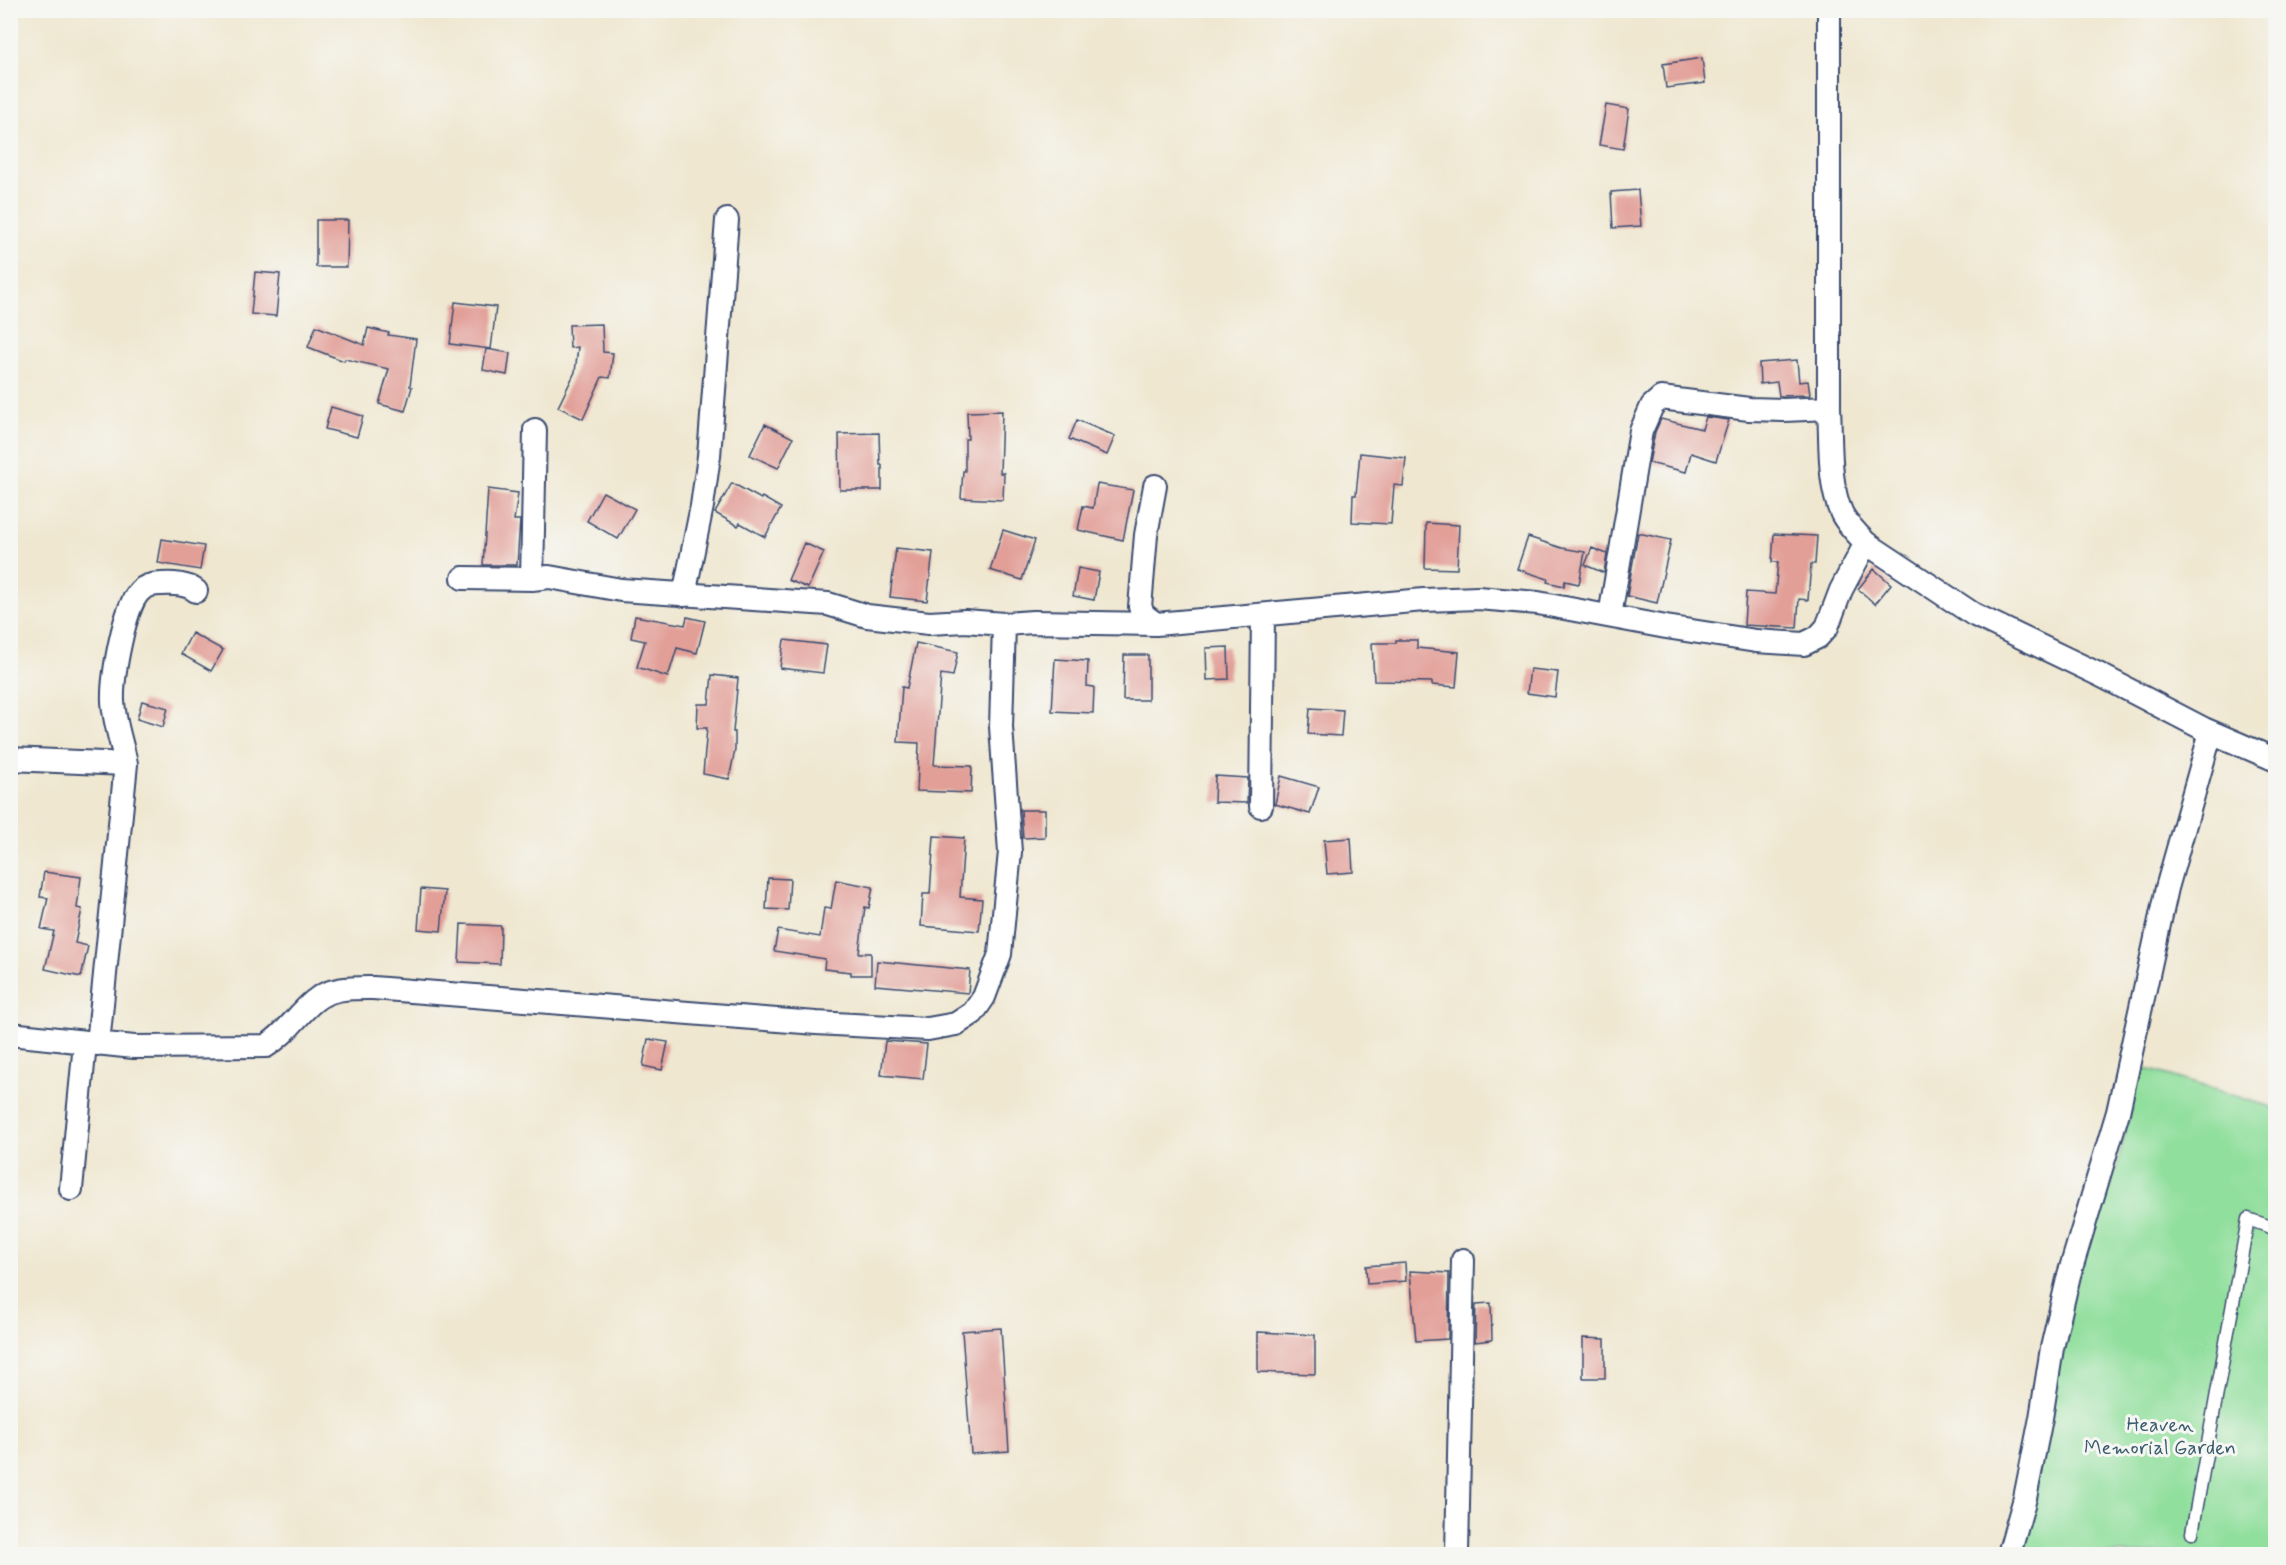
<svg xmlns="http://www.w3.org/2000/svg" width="2286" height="1565" viewBox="0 0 2286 1565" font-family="Mynerve,sans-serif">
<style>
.green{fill:#91df9d;stroke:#56877e;stroke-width:1.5}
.building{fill:#e29f98}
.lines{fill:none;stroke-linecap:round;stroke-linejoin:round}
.lane-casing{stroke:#3b4b6f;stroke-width:15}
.street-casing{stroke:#3b4b6f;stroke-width:26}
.lane{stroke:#fff;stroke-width:12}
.street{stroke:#fff;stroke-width:22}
.labels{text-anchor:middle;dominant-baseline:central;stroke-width:6;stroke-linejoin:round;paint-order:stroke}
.park-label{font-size:20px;fill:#385b6e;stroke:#f6f6f2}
</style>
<rect width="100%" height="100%" fill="#f6f6f2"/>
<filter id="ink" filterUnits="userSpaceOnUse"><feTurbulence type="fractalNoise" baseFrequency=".0167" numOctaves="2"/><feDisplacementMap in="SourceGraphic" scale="12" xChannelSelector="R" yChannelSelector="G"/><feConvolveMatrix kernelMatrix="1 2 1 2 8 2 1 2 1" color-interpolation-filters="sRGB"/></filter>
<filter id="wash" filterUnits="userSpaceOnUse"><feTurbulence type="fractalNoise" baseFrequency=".008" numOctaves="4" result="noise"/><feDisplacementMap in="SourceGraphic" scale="24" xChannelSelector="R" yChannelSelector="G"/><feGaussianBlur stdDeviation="1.35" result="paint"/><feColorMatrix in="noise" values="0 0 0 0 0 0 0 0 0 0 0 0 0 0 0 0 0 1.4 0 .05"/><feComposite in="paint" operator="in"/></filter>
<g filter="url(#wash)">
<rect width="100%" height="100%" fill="#efe7d0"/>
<!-- green -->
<path class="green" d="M2141,1067L2275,1108V1554H2022L2078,1250L2117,1166Z"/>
<g id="blocks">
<!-- building -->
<path class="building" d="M1702,58L1705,83L1666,88L1663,64Z
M1606,105L1629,109L1623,149L1599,145Z
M1638,190L1641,226L1613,228L1611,192Z
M316,220H348L347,267H316Z
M255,272L280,274L276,316L251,314Z
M455,302L496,307L491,349L450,344Z
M602,324L603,352L613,353L610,378L602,377L583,419L558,407L575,372L578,347L570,348L569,325Z
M316,326L364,345L368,328L389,333L388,335L416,339L410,386L412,387L405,411L379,404L389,369L345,359L344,361L308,347Z
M486,349L510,353L507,375L483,370Z
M1797,360L1799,382L1808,381L1810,395L1779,396L1777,382L1760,384L1759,363Z
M331,407L363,416L357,437L325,429Z
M1002,411L1000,473H1004L1003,500L961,498L963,471H965V439H968L967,412Z
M1706,417L1729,420L1716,461L1691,453L1686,472L1649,463L1655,432L1661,419L1702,429Z
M1077,420L1115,436L1107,455L1069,439Z
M765,424L793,438L778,468L750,455Z
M879,433L880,465H882V490H840L839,434Z
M1360,453L1406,458L1403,486L1394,485L1391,524L1352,522L1353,495H1356Z
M732,483L761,499L762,497L781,508L765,537L740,523L738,526L715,513Z
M1097,484L1133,490L1123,540L1078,530L1083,506L1093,508Z
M488,489L518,493L514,520H520L517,565H483Z
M603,492L635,509L618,539L587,521Z
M1426,523L1459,525L1457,569L1425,568Z
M1003,530L1035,540L1022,580L990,570Z
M1638,533L1671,540L1657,603L1627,596Z
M1774,534L1817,536L1815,564H1811L1808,600L1799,599L1797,628L1744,625L1746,592L1775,594L1778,562H1772Z
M1528,537L1562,548L1585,552L1579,584L1565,581L1564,586L1547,582L1548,579L1517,569Z
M162,539L204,546L200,570L158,563Z
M804,543L824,552L808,588L788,580Z
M896,548L933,552L927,601L890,597Z
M1592,548L1607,554L1604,573L1585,565Z
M1078,568L1099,572L1094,600L1073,596Z
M1874,569L1891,584L1875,604L1858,589Z
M635,616L685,625L687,617L705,621L697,653L677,648L668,677L637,667L645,641L631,638Z
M192,633L223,650L211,671L181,654Z
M784,640L827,645L823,673L780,668Z
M1396,640H1417V648L1459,652L1456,687L1432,685V682L1374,681L1372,643H1396Z
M916,643L958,652L953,676L941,674L934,765L972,766L971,793L917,791L919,743L898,742L902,687L907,688Z
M1228,647L1229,679L1207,680L1206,648Z
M1124,655H1148V700H1123Z
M1055,659L1088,661L1087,686L1094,687L1093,713L1052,711Z
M1530,669L1558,672L1555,697L1527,693Z
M712,675L738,678L733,732H735V750L729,779L703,774L707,728H697L698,704H709Z
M142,701L168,708L163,727L137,719Z
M1310,708L1343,710L1341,736L1308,734Z
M1215,776L1248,778L1247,803L1214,802Z
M1281,776L1319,787L1310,814L1275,804Z
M1021,810H1045V837L1023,838Z
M934,836L964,838L960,897L982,899L979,931L921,926L923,894H930Z
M1351,838L1353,872L1327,874L1324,840Z
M44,872L81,877L77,908L82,909L75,943L88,946L81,977L45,969L54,931L41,929L48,898L40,897Z
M768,878L790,879L788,910L766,909Z
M836,880L873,887L869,908L865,907L859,953H871V975H851V972L824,969L825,959L774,951L778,930L820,937L824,908L831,909Z
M421,889L445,891L441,931L418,929Z
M461,924L501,926L500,964L459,962Z
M877,961L970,970L968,993L875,985Z
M648,1039L668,1042L662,1070L643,1066Z
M885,1041L927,1044L923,1079L881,1075Z
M1405,1263L1406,1281L1367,1284L1366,1266Z
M1410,1271L1449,1273L1448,1339L1416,1341Z
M1491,1303L1492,1340L1475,1342L1476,1304Z
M1001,1328L1009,1451L971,1454L962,1331Z
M1258,1332L1315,1335V1374L1258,1372Z
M1583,1338L1605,1339V1378H1583Z"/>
</g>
</g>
<g filter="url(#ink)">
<use href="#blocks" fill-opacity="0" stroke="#3b4b6f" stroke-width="1.5"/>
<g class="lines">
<!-- lane casing -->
<g class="lane-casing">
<path id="lane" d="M2192,1533L2248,1219L2276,1229"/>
</g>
<!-- street casing -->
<g class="street-casing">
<path id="street" d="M1829,10V408C1831,439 1828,486 1842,514C1848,525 1857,534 1866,543L1973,614L2100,675L2204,729L2276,760
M1155,486L1146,535L1140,607L1144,615L1156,624L1424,600L1478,598L1538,603L1666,627L1756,641L1804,644L1818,637L1827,627L1841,590L1866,543
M463,578L532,579
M684,595L702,506L709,456L727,220
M1610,616L1641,431L1652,406L1661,398L1749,409L1784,410L1829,408
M1004,624L1033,622L1156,624
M10,759L126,764
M1261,806L1263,615
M10,1034L134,1047L266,1046C286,1034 297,1015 314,1001C330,987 353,988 373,988L816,1023L928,1029L956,1024L973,1013L984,997L1000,954L1010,852L1001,727L1004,624L965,621L929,623L867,616L828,604L621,590L549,577L532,579L535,430
M98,1044L126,764C122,743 114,722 113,701C112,678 124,606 140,591C145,586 154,584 161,584C172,583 188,584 196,591
M71,1189L85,1043
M1457,1554L1463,1260
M2009,1554L2025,1498L2041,1418L2052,1348L2069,1275L2118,1112L2167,888L2211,732"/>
</g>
<!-- lane -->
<use href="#lane" class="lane"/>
<!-- street -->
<use href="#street" class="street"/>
</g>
</g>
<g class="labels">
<!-- park labels -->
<g class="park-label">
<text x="2160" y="1425">Heaven<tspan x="2160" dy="23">Memorial Garden</tspan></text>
</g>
</g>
<!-- margin -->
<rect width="2286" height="1565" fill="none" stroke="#f6f6f2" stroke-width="36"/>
</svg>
